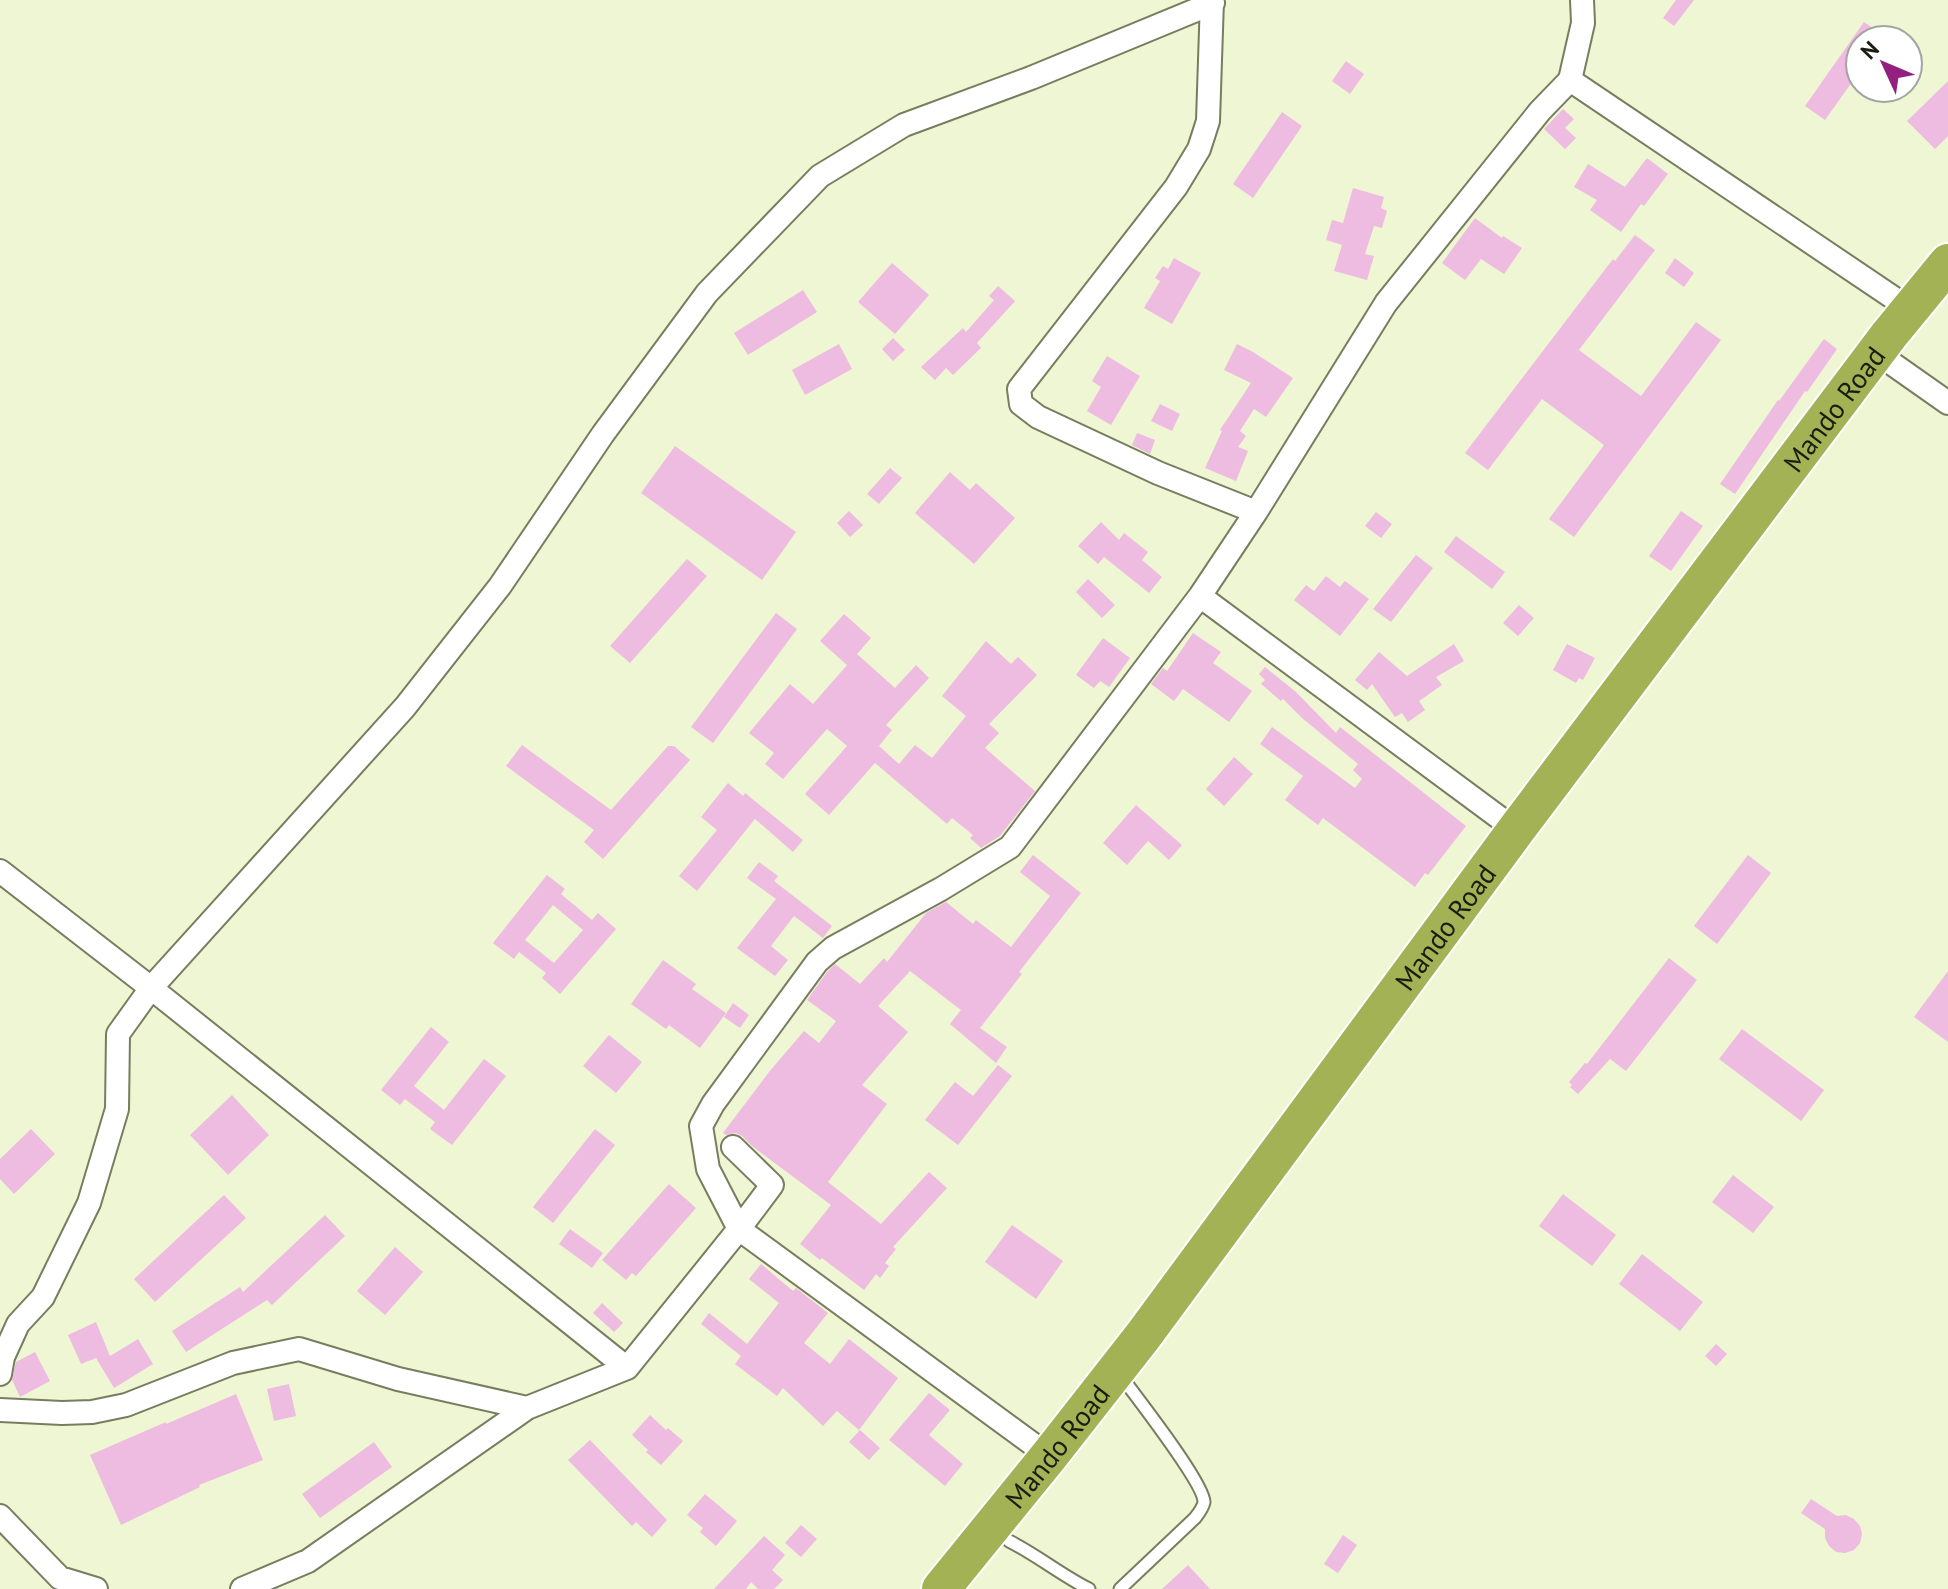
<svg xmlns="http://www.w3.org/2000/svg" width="1948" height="1589" viewBox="0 0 1948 1589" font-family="'PT Sans',sans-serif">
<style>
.building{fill:#eebce0;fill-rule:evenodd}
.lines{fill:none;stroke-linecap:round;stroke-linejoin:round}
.lane-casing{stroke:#777d5e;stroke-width:15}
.street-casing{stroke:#777d5e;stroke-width:26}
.highway-casing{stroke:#fff;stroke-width:42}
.lane{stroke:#fff;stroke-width:11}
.street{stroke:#fff;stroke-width:22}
.highway{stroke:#a2b254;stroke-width:38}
.labels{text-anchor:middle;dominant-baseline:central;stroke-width:6;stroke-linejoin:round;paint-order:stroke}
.street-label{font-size:28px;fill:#191c10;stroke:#fff}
</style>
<rect width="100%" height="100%" fill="#eef6d3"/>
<!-- building -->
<path class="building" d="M1676,0H1694L1674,26L1663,18Z
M1864,22L1890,40H1860V71L1825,120L1805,106Z
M1346,61L1364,74L1350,94L1332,81Z
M1948,81V136L1935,149L1907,121Z
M1563,109L1574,119L1565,128L1576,138L1565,149L1544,129Z
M1282,112L1302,126L1253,198L1233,184Z
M1647,158L1668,174L1644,206L1641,204L1621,232L1590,210L1597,200L1574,187L1588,164L1625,187Z
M1353,188L1384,197L1381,208L1387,211L1382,228L1374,226L1365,254L1374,256L1367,280L1334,271L1342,245L1326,240L1332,220L1343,223Z
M1475,218L1502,238L1503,236L1522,248L1504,274L1481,259L1465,280L1442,263Z
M1635,235L1655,250L1579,350L1641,396L1696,322L1721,340L1574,537L1549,519L1604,445L1542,399L1488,470L1465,453L1613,259L1615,261Z
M1174,258L1201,273L1172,324L1144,308L1160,281L1155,278L1163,266L1168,269Z
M1675,258L1694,273L1684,287L1665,273Z
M892,263L929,295L895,334L858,302Z
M998,286L1015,301L977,343L981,348L953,375L946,368L935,380L921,367L963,328L966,332L994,300L989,296Z
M803,290L817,312L748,355L734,333Z
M893,338L905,350L893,361L882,349Z
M1824,339L1837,349L1807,392L1805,391L1735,494L1720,484L1778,400L1779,401Z
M839,344L852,369L805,395L792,370Z
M1237,344L1253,352L1293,378L1266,417L1254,409L1240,431L1246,436L1238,447L1248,451L1236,481L1205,468L1222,431L1220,430L1251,383L1224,370Z
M1107,356L1140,376L1111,425L1087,411L1101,387L1092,381Z
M1160,404L1180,414L1172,431L1151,421Z
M1137,433L1155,440L1150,454L1132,445Z
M675,446L796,532L762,580L641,493Z
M890,468L902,478L879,504L867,494Z
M950,472L970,490L976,483L1015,518L974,564L915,513Z
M849,511L863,525L850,537L837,523Z
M1681,511L1703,526L1671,571L1649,556Z
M1376,512L1392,524L1381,538L1365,526Z
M1101,522L1119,540L1124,533L1148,552L1142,560L1162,577L1149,593L1104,557L1098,564L1078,546Z
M1456,536L1505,572L1492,589L1444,552Z
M1416,555L1433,568L1391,622L1373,609Z
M687,559L707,576L630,663L610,646Z
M1326,576L1340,587L1345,581L1369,599L1340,636L1294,600L1306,585L1314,591Z
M1088,579L1115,605L1102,618L1076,592Z
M1519,605L1534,618L1518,636L1503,623Z
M776,613L797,629L713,743L691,727Z
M844,614L871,638L857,654L895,688L916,665L929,678L886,725L892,730L879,746L899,764L915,745L932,758L966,716L942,696L986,641L1011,664L1018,657L1037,675L989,724L999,733L985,748L1035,791L1000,836L981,848L970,838L973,835L952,818L947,824L875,763L829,815L805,794L847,746L827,729L783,779L765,764L774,753L749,733L790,684L813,704L847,665L820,641Z
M1193,633L1221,652L1213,663L1252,691L1229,722L1183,689L1174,701L1151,684L1163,668L1167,671Z
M1103,638L1130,658L1109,687L1100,681L1094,688L1076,675Z
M1454,644L1464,661L1436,677L1442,685L1419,701L1425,710L1408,722L1402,713L1395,717L1372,684L1367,690L1355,680L1379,652L1407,676Z
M1567,644L1595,658L1583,680L1579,678L1576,683L1553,670Z
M1265,667L1296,692L1336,733L1340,727L1466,826L1428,875L1425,873L1415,887L1323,818L1318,825L1285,800L1303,776L1260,744L1272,727L1355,788L1362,779L1353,770L1358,764L1302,718L1283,699L1281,701L1261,684L1265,680L1259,674Z
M522,745L611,810L668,746H674L690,760L603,859L584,842L594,830L506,766Z
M1234,757L1253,774L1224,806L1206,789Z
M728,783L743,796L745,793L803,840L793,852L755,819L697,891L679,876L717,830L701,817Z
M1136,805L1182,845L1169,860L1148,841L1127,865L1103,843Z
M1033,855L1081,893L1019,972L1022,974L980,1028L1007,1047L996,1063L950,1024L961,1010L910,971L878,1006L908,1032L862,1085L887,1104L828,1182L881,1224L929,1172L947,1188L893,1247L896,1249L885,1263L889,1266L880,1278L876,1274L864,1290L822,1258L820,1260L800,1244L831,1205L752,1146L742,1136L736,1133L726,1135L723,1133L769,1072L804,1031L819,1043L836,1021L807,1000L827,972L835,964L860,984L884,958L887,962L926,913L946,902L973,924L976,920L1011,947L1050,896L1020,872Z
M1748,855L1771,873L1717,944L1694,926Z
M759,862L778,876L774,881L832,926L823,938L794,916L771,946L788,960L775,976L737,948L776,899L747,878Z
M547,875L565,889L561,894L592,920L598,913L616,929L560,994L542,978L546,973L519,952L514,959L493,943ZM553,905L583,930L554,963L525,940Z
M1669,958L1697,980L1626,1071L1610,1059L1578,1094L1570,1087L1572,1085L1569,1082L1585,1063L1587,1064Z
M663,960L696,984L692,989L726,1013L700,1048L669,1025L666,1029L631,1004Z
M1948,971V1042L1914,1017Z
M733,1003L749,1015L740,1028L724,1017Z
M431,1027L449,1042L414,1086L444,1110L484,1059L506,1076L452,1145L430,1129L435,1122L405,1099L400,1105L381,1090Z
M1742,1029L1824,1090L1801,1121L1719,1059Z
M609,1035L642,1062L616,1093L583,1066Z
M998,1065L1012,1076L958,1145L925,1120L955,1082L973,1096Z
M232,1095L269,1135L228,1175L190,1135Z
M31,1129L55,1154L14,1194L0,1179V1159Z
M595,1129L615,1145L553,1223L533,1207Z
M1733,1175L1774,1207L1753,1233L1712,1202Z
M669,1184L696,1208L636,1276L632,1273L626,1280L602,1260Z
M1563,1194L1616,1235L1592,1266L1539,1226Z
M224,1195L246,1218L155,1302L134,1279Z
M325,1215L345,1236L272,1305L267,1300L186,1352L172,1331L240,1287L243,1292Z
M1012,1225L1063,1261L1036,1299L985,1262Z
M570,1229L603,1253L592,1268L559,1244Z
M395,1247L423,1272L385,1315L357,1291Z
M1642,1254L1703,1302L1680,1331L1619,1284Z
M761,1264L793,1291L796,1288L828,1313L804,1343L830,1364L849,1339L898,1378L859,1430L837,1411L823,1426L783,1388L777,1396L735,1364L741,1356L701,1324L709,1313L747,1344L779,1303L749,1279Z
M602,1303L623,1323L614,1332L593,1313Z
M96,1322L110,1356L138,1339L153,1364L114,1388L96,1358L81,1364L68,1335Z
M1716,1344L1727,1354L1716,1366L1705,1356Z
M35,1352L50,1381L20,1397L12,1380L16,1362Z
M289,1384L296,1416L274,1421L267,1389Z
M929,1393L950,1410L929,1435L963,1464L945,1486L889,1440Z
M236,1394L263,1460L199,1485L200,1487L121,1525L90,1455L166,1422V1424Z
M650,1415L666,1430L668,1428L683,1441L661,1465L646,1452L648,1450L632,1435Z
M860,1430L880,1448L869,1460L849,1442Z
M590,1440L667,1520L652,1537L636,1522L632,1526L568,1460Z
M374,1442L392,1467L320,1518L302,1494Z
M705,1494L737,1521L716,1546L700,1532L703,1528L687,1515Z
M1811,1499L1837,1516L1846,1515L1854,1519L1860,1526L1862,1534L1860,1543L1854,1550L1845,1553L1836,1552L1829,1546L1825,1538V1529L1801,1513Z
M801,1525L817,1539L801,1557L785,1543Z
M1343,1535L1357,1545L1338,1573L1324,1564Z
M764,1536L785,1555L772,1570L783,1580L774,1589H758L751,1582L746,1589H714Z
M1188,1565L1210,1589H1162Z"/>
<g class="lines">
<!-- lane casing -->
<g class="lane-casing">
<path id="lane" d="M1009,1541C1037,1555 1061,1575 1089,1589
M1120,1589L1195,1518C1199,1513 1203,1508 1204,1502C1204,1484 1141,1403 1127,1384"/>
</g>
<!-- street casing -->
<g class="street-casing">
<path id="street" d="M1212,0L1208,121L1199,149L1176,187L1019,389L1021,404L1038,417L1158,473L1256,512
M1570,80L1910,309
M1894,365L1948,403
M1200,596L1516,830
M0,871L151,988L627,1368
M0,1374L3,1357L18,1324L43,1297L89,1203L117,1109L118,1034L151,988L405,707L500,586L603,434L707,293L820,176L904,125L1031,78L1213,3
M0,1410L62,1413L92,1412L126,1405L233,1363L299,1349L398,1379L527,1408
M1049,1456L739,1229L708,1169L701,1126L713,1104L817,962L833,948L941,889L1010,847L1200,596L1256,512L1386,303L1540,111L1570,80L1583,23L1582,0
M0,1516L60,1578L96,1589
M242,1589L308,1561L527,1408L627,1368L739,1229L772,1185L733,1147"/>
</g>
<!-- highway casing -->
<g class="highway-casing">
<g id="highway">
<path id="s1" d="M941,1589L1049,1456L1143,1336L1516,830L1889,335L1948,263"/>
</g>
</g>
<!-- lane -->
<use href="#lane" class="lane"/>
<!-- street -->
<use href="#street" class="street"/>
<!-- highway -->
<use href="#highway" class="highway"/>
</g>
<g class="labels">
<!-- street labels -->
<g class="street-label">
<text stroke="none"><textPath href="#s1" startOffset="1480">Mando Road</textPath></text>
<text stroke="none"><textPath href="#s1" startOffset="832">Mando Road</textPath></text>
<text stroke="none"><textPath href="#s1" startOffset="184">Mando Road</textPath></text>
</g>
</g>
<!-- north arrow -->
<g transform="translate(1884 64) rotate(314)"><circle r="38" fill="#ffffff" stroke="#a3a49f" stroke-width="2"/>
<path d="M0-6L14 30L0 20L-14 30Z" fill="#93207f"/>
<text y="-12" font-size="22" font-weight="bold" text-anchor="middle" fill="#191c10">N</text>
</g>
</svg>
